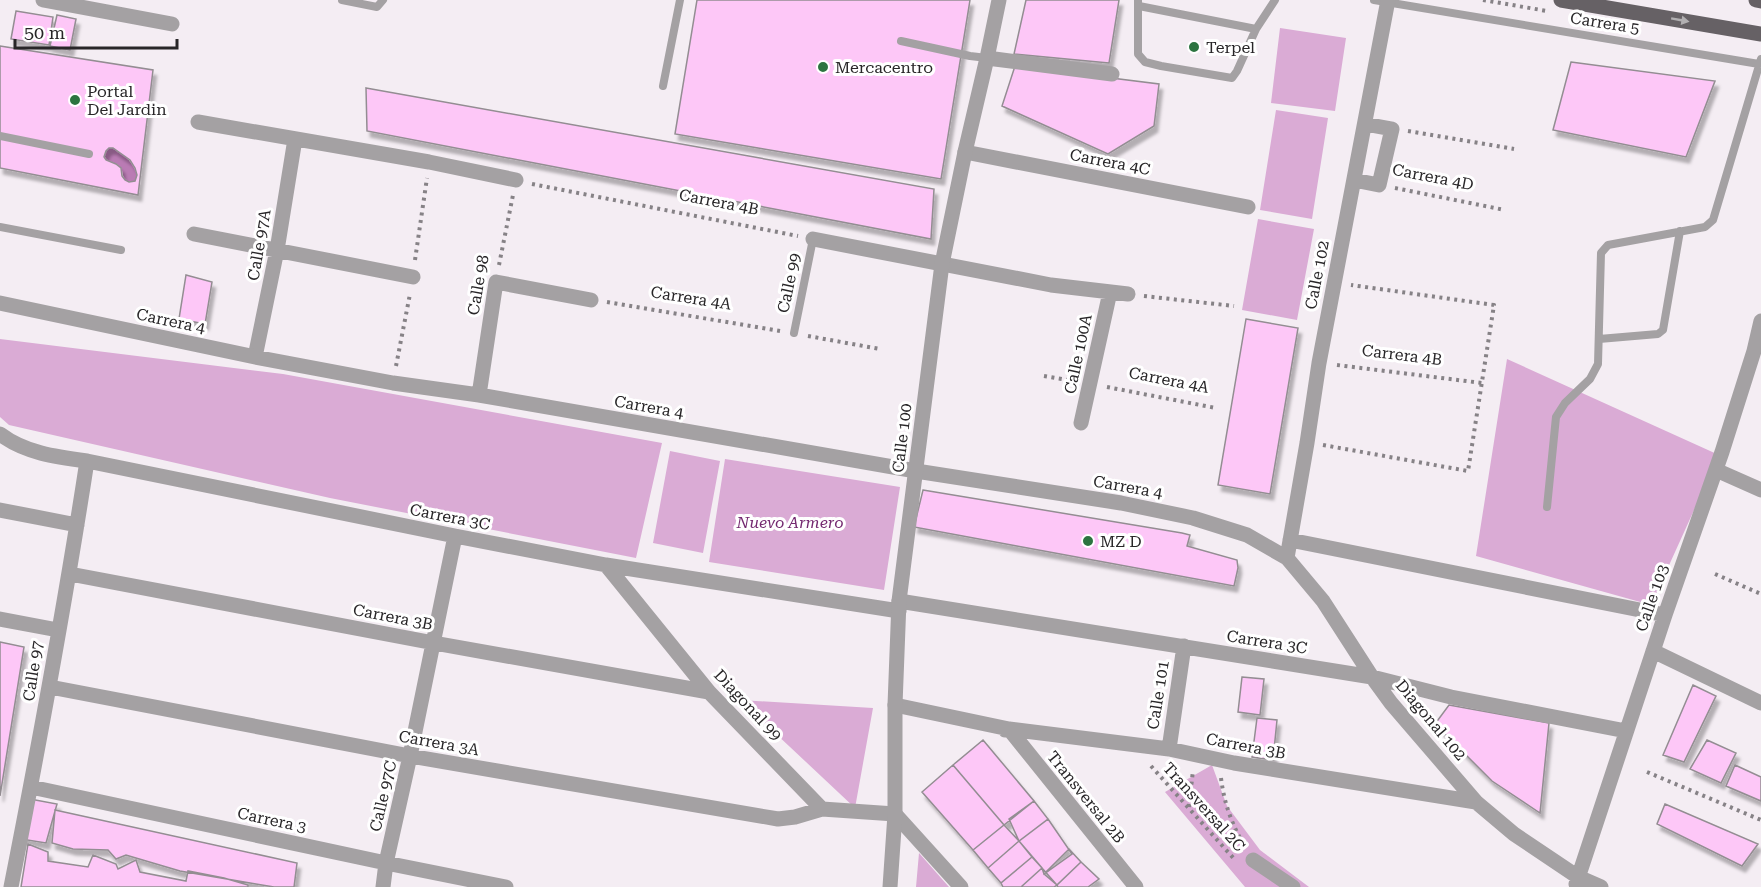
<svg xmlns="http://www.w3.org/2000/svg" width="1761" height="887" viewBox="0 0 1761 887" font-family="'Roboto Serif',serif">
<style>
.green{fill:#daabd5}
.water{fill:#ba7bb4}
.building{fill:#fdc7f7;stroke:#938d92;stroke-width:1.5;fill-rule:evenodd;filter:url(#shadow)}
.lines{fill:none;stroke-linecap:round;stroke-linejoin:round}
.path{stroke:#868286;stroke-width:4;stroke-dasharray:3 4.5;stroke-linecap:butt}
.service{stroke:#a4a1a3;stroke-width:8}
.minor{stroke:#a4a1a3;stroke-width:15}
.tertiary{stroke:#a4a1a3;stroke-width:15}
.primary{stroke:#666165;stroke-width:15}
.oneway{fill:#b2b0b2}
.poi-dot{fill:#2c7440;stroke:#fff;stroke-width:2}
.labels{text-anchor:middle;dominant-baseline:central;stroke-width:6;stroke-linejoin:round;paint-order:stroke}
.street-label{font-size:16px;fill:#282628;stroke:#fff}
.poi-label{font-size:16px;fill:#282628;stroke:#fff;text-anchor:start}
.park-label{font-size:16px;font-style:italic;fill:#742970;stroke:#fff}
</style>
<defs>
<filter id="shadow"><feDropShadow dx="3.5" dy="6" stdDeviation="1.5" flood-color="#0004"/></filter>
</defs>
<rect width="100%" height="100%" fill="#f4edf3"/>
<!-- green -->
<path class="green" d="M1280,28L1346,38L1335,111L1271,103Z
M1276,110L1328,118L1312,219L1260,210Z
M1258,219L1314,229L1297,320L1242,310Z
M0,339L283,374L662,443L636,558L330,498L9,425L0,417Z
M1507,359L1719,455L1651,605L1476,556Z
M670,451L720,461L703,553L653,543Z
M725,459L900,487L884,590L709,562Z
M740,700L873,708L855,808Z
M1212,765L1227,806L1260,850L1309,887H1245L1165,792Z
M919,853L949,887H916Z"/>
<!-- water -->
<path class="water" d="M109,148H113C125,155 133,162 137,175L135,181C121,183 125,177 121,168C118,163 111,162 106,160C104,155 105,152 109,148Z"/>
<!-- building -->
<path class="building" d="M697,0H970L941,179L675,134Z
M1026,0H1119L1109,63L1014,54Z
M16,11L53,17L49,45L11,39Z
M57,15L76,19L70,50L50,46Z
M0,46L153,70L138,195L0,168ZM109,148H113L130,160L135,168L137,175L135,181L129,182L125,180L122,176L121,168L116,164L106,160L104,157L106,151Z
M1571,62L1715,81L1686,157L1553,130Z
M1015,66L1159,84L1154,126L1108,154L1002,106Z
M366,88L934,189L931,239L367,131Z
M186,275L212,282L205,324L179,319Z
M1246,319L1298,328L1270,494L1218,485Z
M923,490L1182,533L1190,535L1187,546L1237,560L1238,568L1234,586L914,527Z
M0,642L24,647L0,796Z
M1242,677L1264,679L1260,715L1238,712Z
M1693,685L1716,696L1684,762L1663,755Z
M1449,705L1549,723L1540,813L1492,781L1435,724Z
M1257,718L1277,720L1273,760L1252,757Z
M983,740L1034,801L1004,825L953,765Z
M1707,740L1736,753L1721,783L1690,769Z
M953,765L1004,825L973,850L922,792Z
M1735,765L1761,777V801L1726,786Z
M30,799L57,804L46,843L21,839Z
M1034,801L1048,819L1019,841L1009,819Z
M1665,804L1758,844L1742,866L1657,824Z
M55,810L297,863L294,887H274L180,871L126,855L116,859L108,850L73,849L52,843Z
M1048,819L1072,854L1044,874L1042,868L1019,841Z
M1004,825L1019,841L988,868L973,850Z
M1019,841L1032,857L1001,883L988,868Z
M28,844L48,852V861L88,867L93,855L116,864L118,869L136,860L140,872L186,881L188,871L224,878L248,885V887H21Z
M1069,849L1081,862L1057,885L1044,874Z
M1032,857L1042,868L1021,887H1003L1001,883Z
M1081,862L1099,879L1088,887H1058L1057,885Z
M1042,868L1057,885L1054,887H1021Z"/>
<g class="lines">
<!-- path -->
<path class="path" d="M1483,0L1547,11
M1408,131L1514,149
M532,184L798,236
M1395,188L1505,210
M415,260L427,178
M499,265L513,195
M1144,296L1234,306
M607,302L780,331
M808,336L880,349
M1337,365L1482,383
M396,366L410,294
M1044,376L1073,381
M1107,387L1216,408
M1323,445L1468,471L1494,305L1351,285
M1715,574L1761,594
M1151,766L1236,861
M1647,772L1761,820
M1221,778C1224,803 1232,825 1245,847
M1189,807L1193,770"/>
<!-- service -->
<path class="service" d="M342,0L377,7L383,0
M1138,0V54L1145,62L1161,66L1232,78L1237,71L1256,29L1275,0
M1374,0L1759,64
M1139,6L1256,29
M901,41L970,56L987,58
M663,86L680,0
M0,136L89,154
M0,227L121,250
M794,333L813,239
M1599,339L1658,334L1663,330L1680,231
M1547,507L1556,417L1565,403L1590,379L1598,364L1601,253L1608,245L1705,227L1713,220L1761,59"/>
<!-- minor -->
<path class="minor" d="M43,0L172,24
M987,58L1112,74
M198,122L429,162L516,180
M965,152L1248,207
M1354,180L1379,185L1392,129L1365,124
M194,234L413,277
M813,239L1051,285L1128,294
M0,303L255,357L393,383L479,395L916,471L1121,503L1193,518L1247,535L1287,558L1323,601L1372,677L1391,703L1476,802L1514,834L1578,877L1601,887
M255,357L277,250L295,139
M479,395L496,282L591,300
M1081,423L1110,292
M0,434C25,453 56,457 87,461L455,536L606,565L899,611
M1716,470L1761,490
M0,510L77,525
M1290,540L1665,615
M1287,558L1307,443L1319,363L1388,0
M606,565L709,692L822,809L895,814L961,887
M70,574L434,643L709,692
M899,601L1372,677L1451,697L1626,731
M0,619L58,630
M1653,651L1761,703
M50,687L410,756L778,819L795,817L822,809
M895,705L1009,729L1169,749L1234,763L1476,802
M1005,730L1009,729L1136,887
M1169,749L1184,646
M31,787L386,863L506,887
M1253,860L1293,887
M1576,884L1665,615L1722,452L1754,351L1761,321
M11,887C39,745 65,604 87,461
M383,887L386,863L410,756L455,536"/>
<!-- tertiary -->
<path class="tertiary" d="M890,887L895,814V705L899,601L942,264L965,152L987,58L999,0"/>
<!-- primary -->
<path class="primary" d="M1561,0L1761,34
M1756,0L1761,1"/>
</g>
<!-- one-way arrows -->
<defs><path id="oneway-solid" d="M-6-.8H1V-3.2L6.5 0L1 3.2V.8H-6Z" transform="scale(1.5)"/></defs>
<use class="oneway" href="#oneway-solid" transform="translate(1680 20) rotate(10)"/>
<!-- markers -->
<g class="poi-dot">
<circle cx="1194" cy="47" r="6"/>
<circle cx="823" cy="67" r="6"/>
<circle cx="75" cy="100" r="6"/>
<circle cx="1088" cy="541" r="6"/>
</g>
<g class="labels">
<!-- street labels -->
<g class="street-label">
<text transform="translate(1605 23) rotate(9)">Carrera 5</text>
<text transform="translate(1110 162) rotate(11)">Carrera 4C</text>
<text transform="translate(1433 177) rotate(11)">Carrera 4D</text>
<text transform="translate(719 202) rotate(11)">Carrera 4B</text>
<text transform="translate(259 245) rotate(-80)">Calle 97A</text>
<text transform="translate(1317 275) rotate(-79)">Calle 102</text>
<text transform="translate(789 283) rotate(-78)">Calle 99</text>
<text transform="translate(478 285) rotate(-80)">Calle 98</text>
<text transform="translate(691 298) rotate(9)">Carrera 4A</text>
<text transform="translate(171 321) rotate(12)">Carrera 4</text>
<text transform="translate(1078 354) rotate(-78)">Calle 100A</text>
<text transform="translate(1402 355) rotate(7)">Carrera 4B</text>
<text transform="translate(1169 380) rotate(11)">Carrera 4A</text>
<text transform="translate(649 407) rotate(10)">Carrera 4</text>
<text transform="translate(902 438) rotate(-83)">Calle 100</text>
<text transform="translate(1128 487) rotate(10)">Carrera 4</text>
<text transform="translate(450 517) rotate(11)">Carrera 3C</text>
<text transform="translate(1652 598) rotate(-71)">Calle 103</text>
<text transform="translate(393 617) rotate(11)">Carrera 3B</text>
<text transform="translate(1267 642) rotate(9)">Carrera 3C</text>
<text transform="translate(33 671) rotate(-81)">Calle 97</text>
<text transform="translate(1158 695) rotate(-81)">Calle 101</text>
<text transform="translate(748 705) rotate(47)">Diagonal 99</text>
<text transform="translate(1431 720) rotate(50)">Diagonal 102</text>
<text transform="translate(439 743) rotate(10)">Carrera 3A</text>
<text transform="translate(1246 746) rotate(11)">Carrera 3B</text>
<text transform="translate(383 796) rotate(-77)">Calle 97C</text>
<text transform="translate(1086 797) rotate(51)">Transversal 2B</text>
<text transform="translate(1204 807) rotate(48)">Transversal 2C</text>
<text transform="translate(272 820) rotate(12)">Carrera 3</text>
</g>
<!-- poi labels -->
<g class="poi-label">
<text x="1206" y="47">Terpel</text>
<text x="835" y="67">Mercacentro</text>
<text x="87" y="91">Portal<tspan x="87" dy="18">Del Jardin</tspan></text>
<text x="1100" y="541">MZ D</text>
</g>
<!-- park labels -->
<g class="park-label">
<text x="790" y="522">Nuevo Armero</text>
</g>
</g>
<!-- scale -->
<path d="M15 39v9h162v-9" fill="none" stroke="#282628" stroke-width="3"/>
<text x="24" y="39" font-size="18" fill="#282628" stroke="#ffffff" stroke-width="4.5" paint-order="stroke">50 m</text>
</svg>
